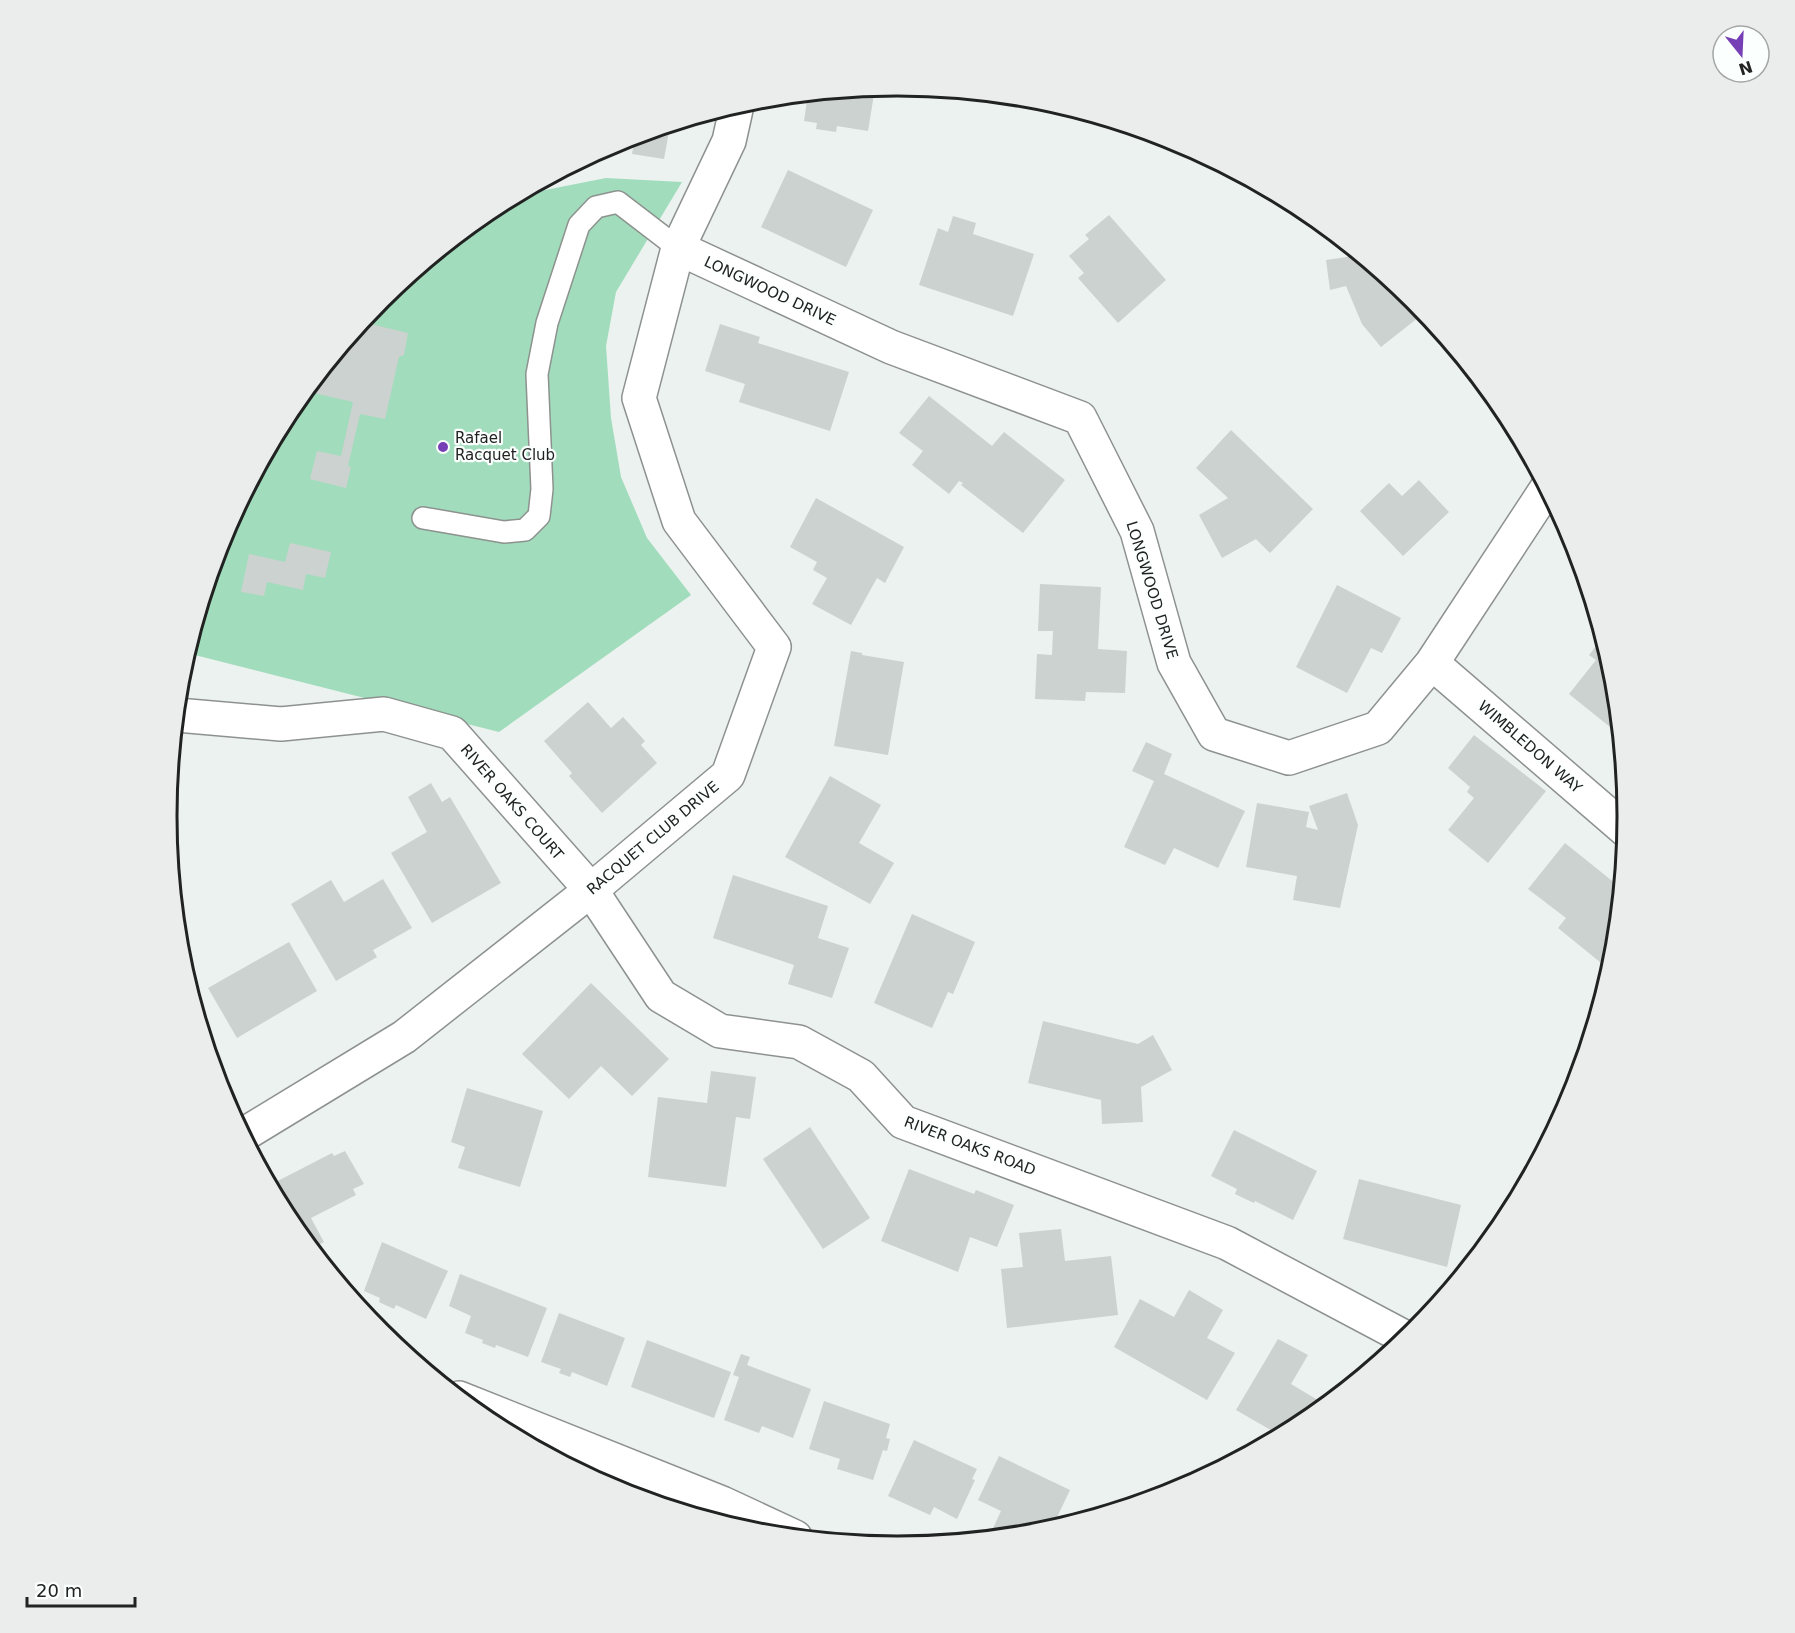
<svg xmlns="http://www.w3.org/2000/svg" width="1795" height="1633" viewBox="0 0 1795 1633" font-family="'DejaVu Sans',sans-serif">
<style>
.green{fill:#a1dcbc}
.building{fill:#ccd2cf}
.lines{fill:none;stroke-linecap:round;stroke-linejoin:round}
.lane-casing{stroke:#8d928f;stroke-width:24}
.street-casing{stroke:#8d928f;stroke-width:36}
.secondary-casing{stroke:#8d928f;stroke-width:36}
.lane{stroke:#fff;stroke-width:21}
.street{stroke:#fff;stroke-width:33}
.secondary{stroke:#fff;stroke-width:33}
.poi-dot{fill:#773fb6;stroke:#fbfffd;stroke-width:2}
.labels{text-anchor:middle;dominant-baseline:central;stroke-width:4.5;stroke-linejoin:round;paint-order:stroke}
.street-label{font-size:15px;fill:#212322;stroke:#fbfffd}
.poi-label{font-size:15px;fill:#212322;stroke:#fbfffd;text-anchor:start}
.rim{fill:none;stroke:#212322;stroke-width:3}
</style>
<rect width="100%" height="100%" fill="#ecf2ef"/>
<!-- green -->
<path class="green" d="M606,178L682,182L616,292L606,346L611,418L621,477L647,538L691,595L499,732L187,653L222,536L290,410L381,299L492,209L515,196Z"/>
<!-- building -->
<path class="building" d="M875,88L868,131L837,126L836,132L816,129L817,123L804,121L808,94Z
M680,122L679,128L670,126L664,159L632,154L635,136Z
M788,170L873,210L846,267L761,227Z
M1109,215L1166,280L1118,323L1078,278L1084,273L1069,256L1089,239L1085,235Z
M953,216L976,223L973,234L1034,254L1013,316L919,285L938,228L948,232Z
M1360,255L1402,290L1400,291L1419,317L1381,347L1362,324L1346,286L1330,290L1326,260Z
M362,322L408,333L404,355L399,357L385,419L360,414L348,466L351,467L346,488L310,479L317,451L341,456L353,402L305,391Z
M720,324L760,337L758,343L849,372L830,431L739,402L745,384L705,371Z
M929,396L992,446L1004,432L1065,480L1023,533L961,485L963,483L959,481L949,494L912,465L923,451L899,433Z
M1231,430L1313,509L1270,553L1256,539L1222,558L1199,515L1228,498L1196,468Z
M1419,480L1449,512L1403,556L1360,511L1389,483L1402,496Z
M816,498L904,547L885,583L877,578L851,625L812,604L827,578L813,570L817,562L790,547Z
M290,543L331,552L325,578L306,574L303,590L267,582L264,596L241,592L249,554L285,562Z
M1040,584L1101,587L1098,649L1127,651L1125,693L1086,692L1085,701L1035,699L1037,654L1052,655L1053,631H1038Z
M1337,585L1401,618L1382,653L1371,648L1347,693L1296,667Z
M1603,637L1615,674L1620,735L1569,694L1596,660L1589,655Z
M851,651L862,653V655L904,662L888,755L834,746Z
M588,702L611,728L623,717L645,741L641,745L657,763L602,813L569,776L572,773L544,741Z
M1474,735L1546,791L1488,863L1448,830L1474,798L1467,792L1470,787L1448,768Z
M1146,742L1172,754L1164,774L1245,811L1218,868L1174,848L1165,865L1124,847L1154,781L1132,771Z
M830,776L881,805L859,843L894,863L870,904L785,857Z
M431,783L442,802L450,797L501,883L432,923L391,853L427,832L408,797Z
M1347,793L1358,825L1340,908L1293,900L1297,876L1246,867L1257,803L1309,812L1306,827L1318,830L1309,806Z
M1565,843L1621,888L1614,959L1611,971L1558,928L1566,918L1528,889Z
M733,875L828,906L818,938L849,948L832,998L788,984L794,965L713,938Z
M383,879L412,928L373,950L377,957L336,981L291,904L331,880L344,902Z
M912,914L975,942L953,994L948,992L932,1028L874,1003Z
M289,942L317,991L237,1038L208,988Z
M591,983L669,1059L632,1096L601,1066L569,1099L522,1054Z
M1043,1021L1138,1044L1153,1035L1172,1070L1141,1087L1143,1122L1102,1124L1101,1100L1028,1083Z
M202,1026L219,1056L211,1060L201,1027Z
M711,1071L756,1077L750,1119L736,1117L726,1187L648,1177L658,1097L707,1103Z
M467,1088L543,1111L520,1187L458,1168L465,1147L451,1142Z
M810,1127L870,1218L823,1249L763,1159Z
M1234,1130L1317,1171L1293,1220L1255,1201L1254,1203L1235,1194L1237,1189L1211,1176Z
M345,1151L364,1184L353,1189L356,1195L311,1218L324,1242L311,1249L290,1222L270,1185L332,1153L334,1156Z
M909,1169L974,1194L976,1190L1014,1205L997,1247L970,1237L958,1272L881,1241Z
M1359,1179L1461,1205L1447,1267L1343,1239Z
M1061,1229L1065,1261L1111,1256L1118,1315L1007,1328L1001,1269L1023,1267L1019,1233Z
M382,1242L448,1271L426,1319L396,1305L394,1309L379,1302L380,1298L364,1291Z
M460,1274L547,1308L528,1357L496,1345L495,1348L482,1343L483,1340L465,1333L471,1316L449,1306Z
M1189,1290L1223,1310L1207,1338L1235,1353L1207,1400L1114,1347L1140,1299L1174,1317Z
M559,1313L625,1338L607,1386L572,1372L570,1377L559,1373L561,1369L541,1362Z
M1278,1339L1308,1355L1291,1384L1326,1405L1336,1387L1344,1391L1303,1424L1281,1436L1236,1410Z
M647,1340L731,1372L714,1418L631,1387Z
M741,1354L750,1357L747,1365L811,1389L793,1438L762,1426L759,1433L724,1420L739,1377L733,1375Z
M824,1401L890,1424L886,1438L890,1439L887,1451L883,1450L873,1480L837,1469L840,1459L809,1449Z
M914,1440L977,1469L972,1479L975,1480L957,1519L934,1507L930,1515L888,1496Z
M999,1456L1070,1490L1051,1530L1040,1534L988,1539L1001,1511L978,1500Z
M1078,1511L1096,1516L1075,1523Z"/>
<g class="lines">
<!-- lane casing -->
<g class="lane-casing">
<path id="lane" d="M423,518L504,532L525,530L539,516L542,489L537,374L547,323L579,225L596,207L618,202L678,248"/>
</g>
<!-- street casing -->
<g class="street-casing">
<path id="street" d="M678,248L891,347L1080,418L1137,531L1174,663L1214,734L1289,758L1378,728L1432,663L1547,488
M1432,663L1627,831
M177,715L281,724L384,714L452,733L591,890L661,996L720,1031L799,1042L861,1076L903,1122L1227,1243L1408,1339
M243,1135L404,1037L591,890L728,775L774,647L679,521L639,398L678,248L729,141L737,105"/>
</g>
<!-- secondary casing -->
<g class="secondary-casing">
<path id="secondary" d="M459,1398L722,1503L795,1537"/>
</g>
<!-- lane -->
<use href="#lane" class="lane"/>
<!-- street -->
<use href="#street" class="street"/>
<!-- secondary -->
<use href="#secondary" class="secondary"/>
</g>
<!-- markers -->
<circle class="poi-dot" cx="443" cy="447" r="6"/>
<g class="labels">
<!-- street labels -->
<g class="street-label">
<text transform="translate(770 291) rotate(25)">LONGWOOD DRIVE</text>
<text transform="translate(1152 590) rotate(73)">LONGWOOD DRIVE</text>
<text transform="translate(1530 747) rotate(41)">WIMBLEDON WAY</text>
<text transform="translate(512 802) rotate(49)">RIVER OAKS COURT</text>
<text transform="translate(653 838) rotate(-40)">RACQUET CLUB DRIVE</text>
<text transform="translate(970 1146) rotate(21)">RIVER OAKS ROAD</text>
</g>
<!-- poi labels -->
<g class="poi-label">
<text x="455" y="438">Rafael<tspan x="455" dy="17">Racquet Club</tspan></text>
</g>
</g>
<!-- crop -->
<path d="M0 0H1795V1633H0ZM177 816a720 720 0 1 1 1440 0a720 720 0 1 1-1440 0Z" fill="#eaedeb" fill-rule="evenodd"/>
<path class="rim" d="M177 816a720 720 0 1 1 1440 0a720 720 0 1 1-1440 0Z"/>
<!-- north arrow -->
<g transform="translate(1741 54) rotate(162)"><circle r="28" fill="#fbfffd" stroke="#a4a7a5" stroke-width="1.5"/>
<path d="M0-4.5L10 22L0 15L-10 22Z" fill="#773fb6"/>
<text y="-9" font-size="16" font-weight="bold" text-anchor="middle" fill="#212322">N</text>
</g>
<!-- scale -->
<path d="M27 1597v9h108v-9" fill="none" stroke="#212322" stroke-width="3"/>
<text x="36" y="1597" font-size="18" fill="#212322" stroke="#fbfffd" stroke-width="4.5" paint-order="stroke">20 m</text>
</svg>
